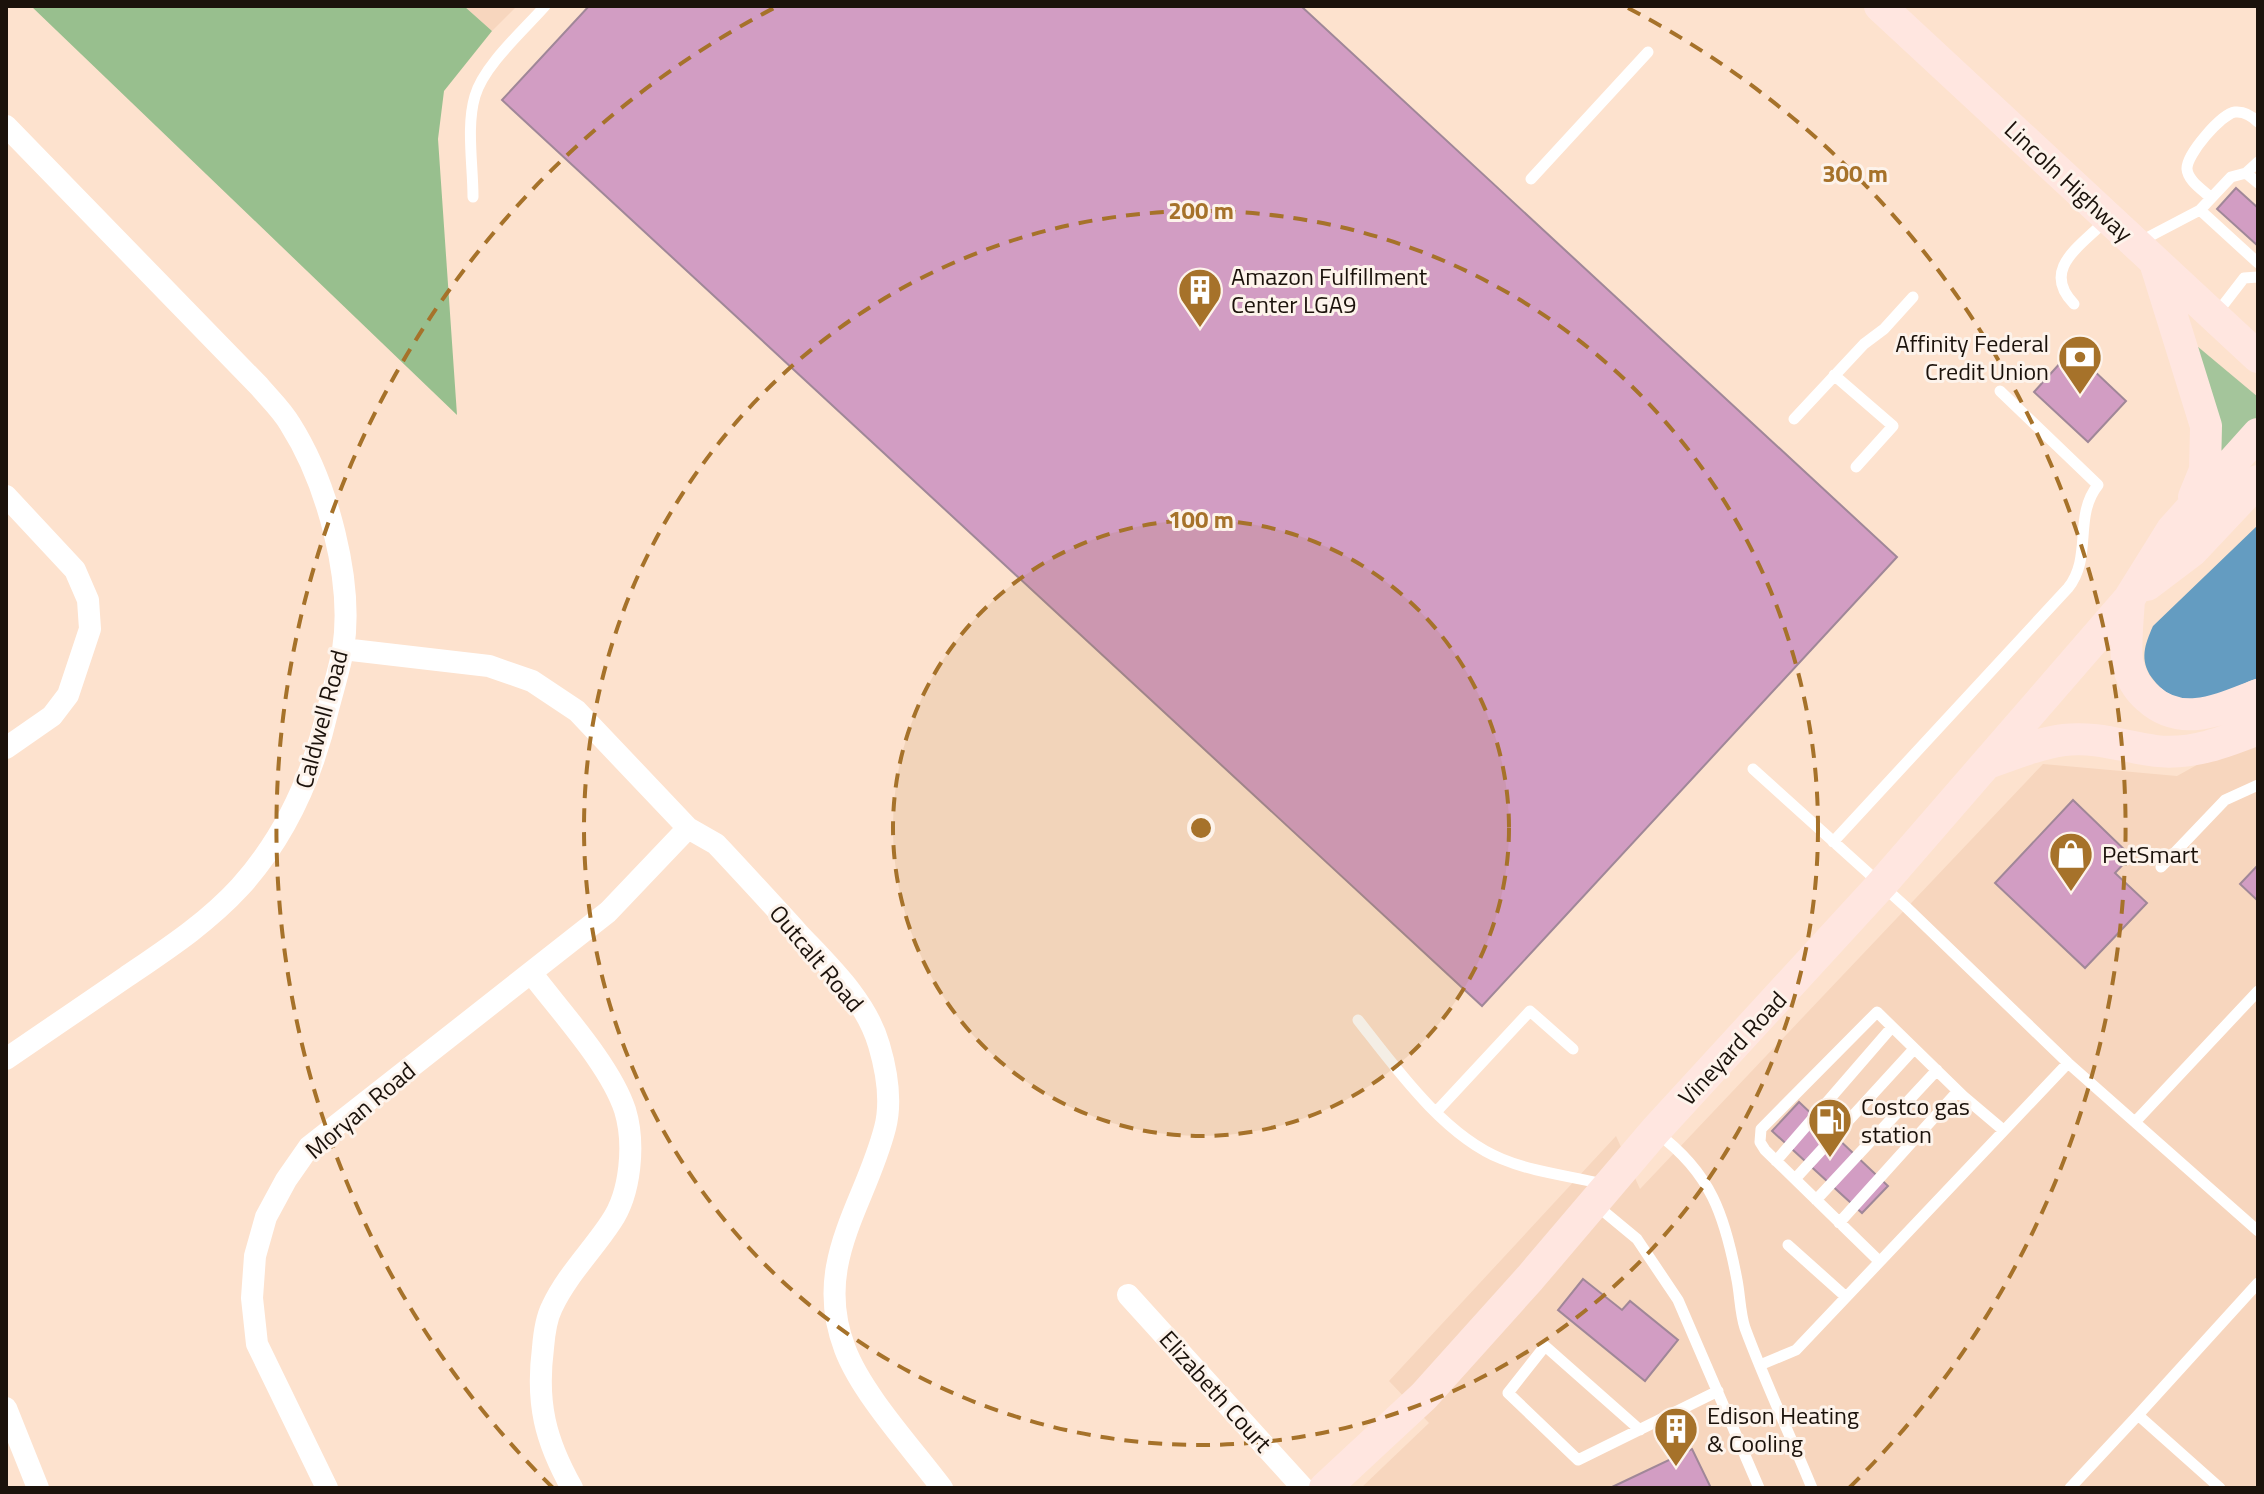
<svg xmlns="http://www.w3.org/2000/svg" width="2264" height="1494" viewBox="0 0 2264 1494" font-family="'Titillium Web',sans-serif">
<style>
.built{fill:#f7d6be}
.green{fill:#a4c59b}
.forest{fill:#98bf8e}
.water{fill:#649cc1}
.building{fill:#d29dc3;stroke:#a08798;stroke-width:2}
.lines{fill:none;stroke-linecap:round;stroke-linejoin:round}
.lane{stroke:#fff;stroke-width:11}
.street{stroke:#fff;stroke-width:22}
.secondary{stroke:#ffe6e0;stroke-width:32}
.ring{fill:none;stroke:#a6722a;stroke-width:4;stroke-dasharray:14 10}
.labels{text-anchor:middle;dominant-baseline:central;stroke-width:6;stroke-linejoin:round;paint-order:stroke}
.street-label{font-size:24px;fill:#1b120b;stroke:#fdf3eb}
.poi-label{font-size:24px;fill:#1b120b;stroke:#fdf3eb;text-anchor:start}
.centre{fill:#a6722a;stroke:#fdf3eb;stroke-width:4}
.ring-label{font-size:24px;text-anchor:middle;font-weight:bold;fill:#a6722a;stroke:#fdf3eb;stroke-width:6;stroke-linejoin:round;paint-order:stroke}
</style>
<rect width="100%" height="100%" fill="#fde2ce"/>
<!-- built -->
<path class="built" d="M464,6H517L492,31Z
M2258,731V1488H1361L1429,1423L1389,1381L1616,1136L1640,1189L2043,764L2177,776Z"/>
<!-- green -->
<path class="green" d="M2197,346L2258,397V417L2220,460Z"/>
<!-- forest -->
<path class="forest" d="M31,6H464L492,31L444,91L438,139L457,415Z"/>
<!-- water -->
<path class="water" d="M2258,525V678C2221,692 2181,718 2152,678C2139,660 2145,644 2153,626Z"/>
<!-- building -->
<path class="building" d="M589,6H1301L1897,557L1482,1006L502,100Z
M2236,188L2258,208V246L2217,209Z
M2072,350L2126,401L2088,442L2034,392Z
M2073,800L2131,856L2115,873L2147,903L2085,968L1995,883Z
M2258,865V901L2240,884Z
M1799,1102L1888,1186L1862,1213L1772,1131Z
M1583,1279L1622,1310L1630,1301L1678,1340L1645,1381L1558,1310Z
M1692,1449L1711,1488H1610Z"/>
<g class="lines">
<!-- lane -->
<path class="lane" d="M2246,173L2258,162
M1531,179L1648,52
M473,197C473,165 466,126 475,96C484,65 524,30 545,6
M2211,198C2203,190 2188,181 2187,169C2186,155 2221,114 2235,112C2245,111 2252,116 2258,122
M2200,210L2258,263
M2137,243L2200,210L2231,177L2246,173L2258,183
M2074,304C2040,269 2081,246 2105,221
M2217,313L2244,278L2258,277
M1834,375L1893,426L1856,467
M1794,419L1864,344L1884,329L1913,297
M1753,769L1906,907L2068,1063L2258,1231
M1833,842L2068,588C2093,557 2073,516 2098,485L2000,391
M2161,867L2225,800L2258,785
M1358,1020C1395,1067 1444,1136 1502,1159C1533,1172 1570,1176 1603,1184
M1436,1112L1530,1011L1573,1049
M2135,1122L2258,991
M1657,1133C1711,1173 1725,1216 1737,1280C1740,1295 1740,1313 1745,1328C1765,1382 1790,1435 1812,1488
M1776,1161L1892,1027
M1795,1179L1914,1049
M1816,1200L1937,1070
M1596,1205L1637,1239L1678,1300L1759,1488
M1839,1223L1958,1091
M1788,1245L1846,1297
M1879,1261L1765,1150L1760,1142L1761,1129L1877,1012L1963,1096L2002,1129
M1760,1365L1796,1350L2068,1063
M1640,1430L1545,1346L1508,1393L1578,1460L1718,1391
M2070,1488L2138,1415
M2220,1488L2138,1415L2258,1283"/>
<!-- street -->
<path class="street" d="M6,126L259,386C269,398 282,410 290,424C327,482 354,581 343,650C339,670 333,690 328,709C313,775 286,836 240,887C207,923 167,949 126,977C86,1004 46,1032 6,1059
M6,496L75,570L88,600L90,629L68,695L52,716L6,748
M343,649L489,666L532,681L577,711L688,828L716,844C743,873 771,903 798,933C829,966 866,1000 879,1045C887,1072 892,1101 885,1128C865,1206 812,1263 845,1349C862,1394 912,1448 942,1488
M532,974C561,1012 610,1065 625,1110C635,1143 631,1193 611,1222C592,1251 567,1275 552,1307C546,1319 544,1335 543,1348C536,1403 545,1440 572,1488
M1128,1295L1303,1488
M6,1408L38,1488
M327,1488L257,1344L252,1298L255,1256L266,1217L286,1180L309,1147L608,912L688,828"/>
<!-- secondary -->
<path class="secondary" d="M1880,6L2258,357
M2155,262L2206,426L2205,470L2194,497
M2147,585L2192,551L2258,481
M2129,599C2128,619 2125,641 2127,661C2130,675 2137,689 2148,698C2182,729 2221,709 2258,695
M1987,763C2012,755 2038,743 2064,740C2096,736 2125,747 2156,751C2192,755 2225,742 2258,729
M1325,1488L1424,1396L1530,1278L1655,1131L1881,885L2129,599L2172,530L2258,434"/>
</g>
<!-- distance rings -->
<circle cx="1201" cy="828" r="308" fill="#a6722a" fill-opacity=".12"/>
<g class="ring">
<circle cx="1201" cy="828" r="308"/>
<circle cx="1201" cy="828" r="617"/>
<path d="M553 1488A925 925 0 0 1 774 8M1628 8A925 925 0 0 1 1849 1488"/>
</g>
<!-- icons -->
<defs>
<g id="building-pin" transform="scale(2.3)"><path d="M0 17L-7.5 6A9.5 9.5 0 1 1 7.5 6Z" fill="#a6722a" stroke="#fdf3eb"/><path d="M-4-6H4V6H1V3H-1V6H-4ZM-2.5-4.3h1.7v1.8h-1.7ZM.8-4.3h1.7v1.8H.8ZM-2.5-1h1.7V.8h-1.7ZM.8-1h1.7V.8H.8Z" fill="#fff"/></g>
<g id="bank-pin" transform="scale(2.3)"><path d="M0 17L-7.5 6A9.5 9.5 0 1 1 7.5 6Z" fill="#a6722a" stroke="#fdf3eb"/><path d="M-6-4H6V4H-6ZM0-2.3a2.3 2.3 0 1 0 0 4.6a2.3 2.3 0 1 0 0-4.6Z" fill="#fff"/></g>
<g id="shop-pin" transform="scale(2.3)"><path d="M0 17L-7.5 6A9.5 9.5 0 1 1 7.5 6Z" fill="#a6722a" stroke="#fdf3eb"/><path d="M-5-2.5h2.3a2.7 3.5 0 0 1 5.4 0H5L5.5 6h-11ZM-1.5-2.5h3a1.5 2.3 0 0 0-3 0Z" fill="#fff"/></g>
<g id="fuel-pin" transform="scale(2.3)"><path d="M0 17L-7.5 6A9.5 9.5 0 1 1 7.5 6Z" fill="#a6722a" stroke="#fdf3eb"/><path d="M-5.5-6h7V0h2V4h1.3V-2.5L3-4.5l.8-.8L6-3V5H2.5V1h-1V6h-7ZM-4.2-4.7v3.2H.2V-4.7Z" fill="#fff"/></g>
</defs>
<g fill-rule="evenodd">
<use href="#building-pin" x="1200" y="290"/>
<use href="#bank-pin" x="2080" y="357"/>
<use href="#shop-pin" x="2071" y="854"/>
<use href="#fuel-pin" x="1830" y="1120"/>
<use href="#building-pin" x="1676" y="1429"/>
</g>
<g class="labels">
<!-- street labels -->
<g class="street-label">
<text transform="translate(2069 181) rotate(43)">Lincoln Highway</text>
<text transform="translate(321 719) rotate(-75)">Caldwell Road</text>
<text transform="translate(817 958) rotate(50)">Outcalt Road</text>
<text transform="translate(1732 1048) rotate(-47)">Vineyard Road</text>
<text transform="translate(360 1110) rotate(-40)">Moryan Road</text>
<text transform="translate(1216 1391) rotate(48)">Elizabeth Court</text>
</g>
<!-- poi labels -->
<g class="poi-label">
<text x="1231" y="276">Amazon Fulfillment<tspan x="1231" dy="28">Center LGA9</tspan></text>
<text x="2049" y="343" text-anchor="end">Affinity Federal<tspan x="2049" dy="28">Credit Union</tspan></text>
<text x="2102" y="854">PetSmart</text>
<text x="1861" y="1106">Costco gas<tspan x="1861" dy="28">station</tspan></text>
<text x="1707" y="1415">Edison Heating<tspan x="1707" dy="28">&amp; Cooling</tspan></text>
</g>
</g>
<circle cx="1201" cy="828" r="12" class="centre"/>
<g class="ring-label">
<text x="1855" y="182">300 m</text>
<text x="1201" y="219">200 m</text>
<text x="1201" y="528">100 m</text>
</g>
<!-- border -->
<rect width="2264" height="1494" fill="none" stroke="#1b120b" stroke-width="16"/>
</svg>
